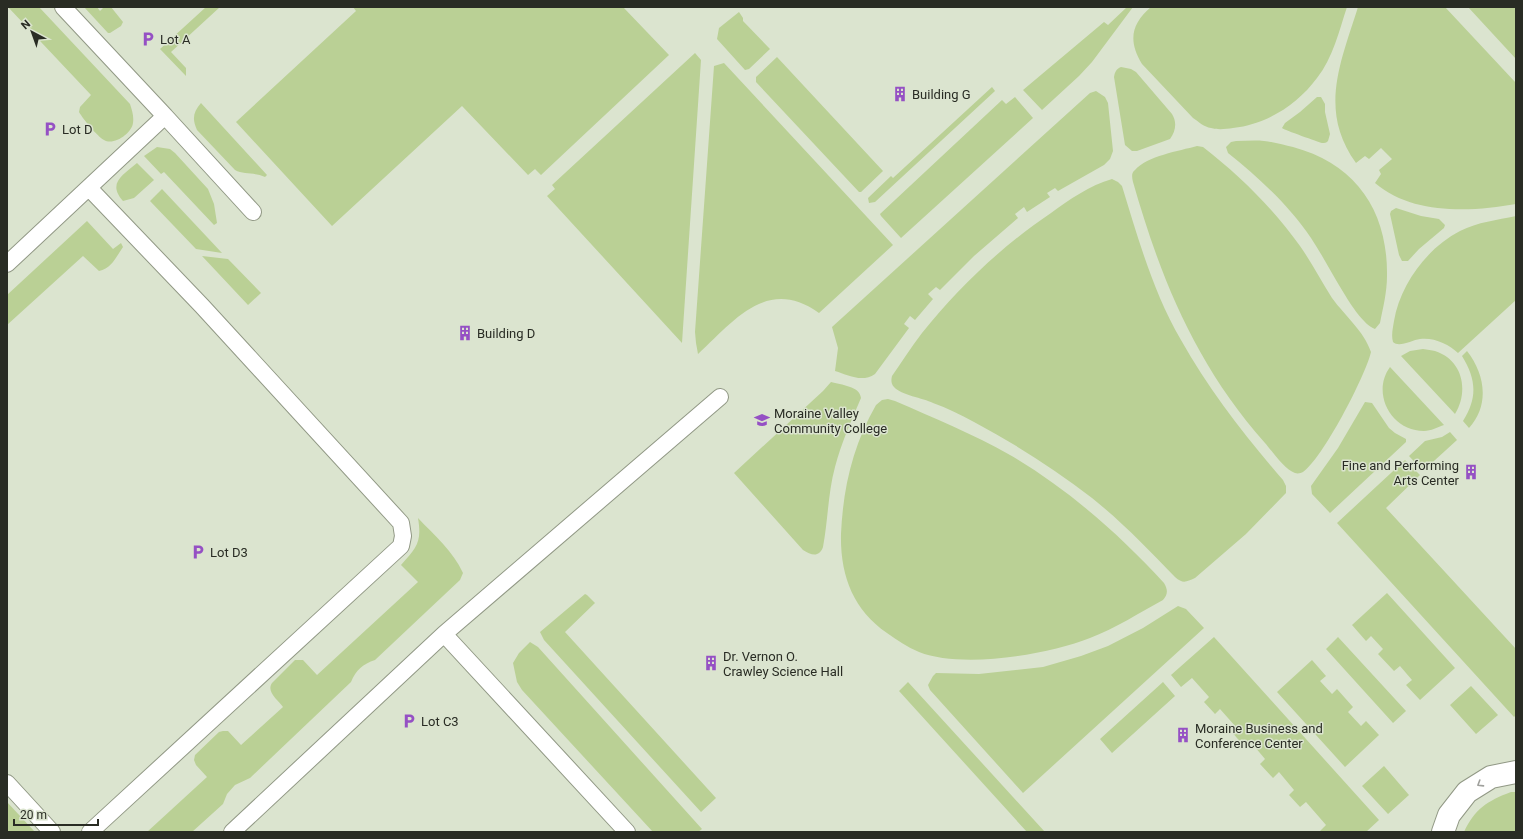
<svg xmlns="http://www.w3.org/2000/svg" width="1523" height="839" viewBox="0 0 1523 839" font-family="Roboto,sans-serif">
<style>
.green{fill:#bad095}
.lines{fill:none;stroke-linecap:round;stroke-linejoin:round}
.lane-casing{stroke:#919885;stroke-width:18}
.street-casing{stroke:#919885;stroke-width:24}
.lane{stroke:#fff;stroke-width:16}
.street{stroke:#fff;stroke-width:22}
.oneway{stroke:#9fa09c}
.labels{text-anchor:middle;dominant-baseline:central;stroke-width:3;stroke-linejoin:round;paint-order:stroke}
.poi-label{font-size:13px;fill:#292c24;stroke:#dbe4cf;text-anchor:start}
</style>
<rect width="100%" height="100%" fill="#dbe4cf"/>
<!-- green -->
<path class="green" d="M8,7H39L130,104C132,110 134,116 133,123C132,133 114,146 104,140C98,137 83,119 79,112L80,107L91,95Z
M84,7H97L100,11L104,7H111L123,22L121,26L110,33H108Z
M206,7H220L171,52L186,68V76L160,49Z
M353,7H623L669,55L541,175L535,169L528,175L462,106L332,226L236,122L356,11Z
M1127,7H1133L1092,62L1079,76L1042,110L1023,90L1104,22L1108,25Z
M1151,7H1347C1339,31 1333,58 1317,78C1297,105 1267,124 1233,128C1226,129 1218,130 1211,128C1204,127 1199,122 1193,118L1142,64C1128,41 1131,24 1151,7Z
M1358,7H1445L1516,83V204C1471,212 1412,215 1375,183L1381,174L1379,170L1392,159L1381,148L1369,159L1365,156L1356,163C1318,110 1341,62 1358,7Z
M1468,7H1516V59Z
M739,12L743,18V21L770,49L749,69L745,70L717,39L719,28Z
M695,53L701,60L682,343L547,196L555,189L552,185Z
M777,57L883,171L861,192H859L756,82V77Z
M724,63L893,245L819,313C767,276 734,321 698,354L696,343L695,332L714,66Z
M1121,67L1131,69L1136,72L1172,114C1177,122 1176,131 1170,139L1137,151H1132L1125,145L1114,77C1115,72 1116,69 1121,67Z
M992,87L995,91L875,202L869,203L868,198L891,176L893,178Z
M1096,91L1105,97L1108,103L1113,151L1110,159L1104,165L1058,191L1055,188L1047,193L1050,197L1027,212L1024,207L1015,214L1018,218L974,256L940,290L936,287L928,294L933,299L915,320L910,316L904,324L909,328L875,374C862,383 848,375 835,371L838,348L832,327L1090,93Z
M1015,97L1033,118L901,238L881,216L880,214L1002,100L1006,104Z
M1317,97H1321L1325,104V112L1330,134L1328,141C1326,143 1325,143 1322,143C1319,142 1284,130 1282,128L1285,123L1300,112Z
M201,103L267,175L265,177C256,172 244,175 235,170L197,130C192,119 193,112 201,103Z
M1236,141C1245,141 1255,140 1264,141C1274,142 1284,145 1293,147C1356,164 1388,211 1387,276C1387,292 1383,308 1380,323L1375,329C1364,325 1351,305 1345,295C1333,276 1323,256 1311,238C1289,205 1258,177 1228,153L1226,147L1231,142Z
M1197,146L1203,147C1239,175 1273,208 1300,246C1312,263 1321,281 1332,298C1345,316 1364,331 1371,352C1366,375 1322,460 1303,472C1301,473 1298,474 1295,473C1285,470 1272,451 1265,443C1196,365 1161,280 1133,182C1132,177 1131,173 1135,170C1147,156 1179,151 1197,146Z
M157,147L170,149L175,153L208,189L214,204L217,223L214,225L164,172L161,174L144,156Z
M137,163L154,180L134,198L123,201C107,183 123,175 137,163Z
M1112,179L1118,182L1122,186C1138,238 1153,292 1181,340C1209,390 1245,436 1283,480L1286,486V493L1246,534L1195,578C1186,582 1183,584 1175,577C1148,549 1122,522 1092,498C1055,469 1015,444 974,422C961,415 947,408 933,403C923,398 901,395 894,387C891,384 891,380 892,376C902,362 911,347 922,333C959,287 1002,246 1051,213C1069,200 1090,185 1112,179Z
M162,189L222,253L196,249L150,201Z
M1396,208L1421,216L1439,219L1445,225L1444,228L1419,249L1408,261H1402L1399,255L1390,214L1391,211Z
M1516,216V300L1458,353C1449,344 1433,337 1420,339C1412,340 1399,348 1393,342C1391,335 1393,328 1394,321C1400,285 1427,248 1460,231C1478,222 1497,220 1516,216Z
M87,221L113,249L121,243L123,247C116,257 112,268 99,271L83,256L7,325V295Z
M202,256L228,259L261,293L248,305Z
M1423,349C1427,350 1432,350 1435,351C1463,360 1469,391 1455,414L1401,356L1410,351Z
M1467,351C1485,374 1490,405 1469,428L1463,421C1478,397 1476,379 1462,356Z
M1390,367L1444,425C1438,427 1431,431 1424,431C1391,431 1371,393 1390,367Z
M831,382C841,385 860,386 861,398C851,421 841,444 835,467C828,493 828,520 823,547C819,558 811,555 803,550L734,473L823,391Z
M888,399L895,401C934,418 973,434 1010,455C1068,489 1119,534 1164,583C1168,590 1168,594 1163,600C1139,613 1116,628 1090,638C1047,655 962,669 919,652C907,647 897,640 887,633C853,610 840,575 841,534C843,488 853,445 876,405L882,400Z
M1365,402L1372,403L1389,428L1395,433L1406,439V442L1330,513L1312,494L1311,486L1338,448Z
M1450,432L1457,440L1423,471L1409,456L1425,441L1442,437Z
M1405,460L1420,475L1386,508L1516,649V715L1514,717L1337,523Z
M418,518C435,536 453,551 463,573L460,580L375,660C363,664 356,670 351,682L250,778L235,785L227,794L223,804L192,832H147L207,777L196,765L194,760L195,755L219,732L223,731H228L241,745L283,707C278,700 266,692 272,683L295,660H303L317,675L418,582L401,565C417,547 422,542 418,518Z
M1387,593L1455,668L1420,700L1406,685L1412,680L1400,666L1394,671L1378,654L1383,649L1371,636L1366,641L1352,625Z
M585,594L587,595L595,603L565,632L716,798L701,812L544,640L540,632Z
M1178,606L1186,609L1204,628L1023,793L930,690L928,685L933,676L936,673L979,674L1043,667L1081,656L1108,646L1143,628Z
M1214,637L1379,820L1366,832H1321L1320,831L1326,825L1306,802L1300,807L1289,795L1294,790L1279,772L1273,778L1260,764L1265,759L1249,740L1243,745L1231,731L1236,727L1220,709L1215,714L1204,702L1209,697L1192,678L1181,687L1171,675Z
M1338,637L1406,711L1393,723L1326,649Z
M530,642L538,647L702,829L698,832H653L522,690L517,682L513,663L519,653Z
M1312,660L1326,676L1320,681L1332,694L1337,689L1353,707L1348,712L1361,726L1366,721L1379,735L1345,767L1277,692Z
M908,682L1045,832H1027L899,691Z
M1163,682L1175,696L1112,753L1100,739Z
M1471,686L1498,715L1476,734L1450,705Z
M1384,766L1409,795L1388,814L1362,786Z
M1511,792H1516V832H1464C1475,809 1487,801 1511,792Z
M7,802L35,832H7Z"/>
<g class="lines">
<!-- lane casing -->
<g class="lane-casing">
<path id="lane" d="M165,116L253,212
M89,188L202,306L401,523L403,536L401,546L90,832
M7,264L165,116L63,7
M444,634L627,832
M7,783L52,832
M232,832L444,634L720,397"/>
</g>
<!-- street casing -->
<g class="street-casing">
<path id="street" d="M1443,832L1449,815L1467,792L1491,777L1516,772"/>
</g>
<!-- lane -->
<use href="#lane" class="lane"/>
<!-- street -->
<use href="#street" class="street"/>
</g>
<!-- one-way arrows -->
<defs><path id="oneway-chevron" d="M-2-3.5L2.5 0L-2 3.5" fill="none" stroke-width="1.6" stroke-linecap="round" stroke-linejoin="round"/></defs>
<use class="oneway" href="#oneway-chevron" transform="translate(1480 784) rotate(148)"/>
<!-- icons -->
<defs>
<g id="parking-bare" transform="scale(1.2)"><path d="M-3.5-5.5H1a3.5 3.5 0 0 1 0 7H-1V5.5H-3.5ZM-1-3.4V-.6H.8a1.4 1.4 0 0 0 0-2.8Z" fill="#9550c4" stroke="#dbe4cf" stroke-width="2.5" paint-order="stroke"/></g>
<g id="building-bare" transform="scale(1.2)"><path d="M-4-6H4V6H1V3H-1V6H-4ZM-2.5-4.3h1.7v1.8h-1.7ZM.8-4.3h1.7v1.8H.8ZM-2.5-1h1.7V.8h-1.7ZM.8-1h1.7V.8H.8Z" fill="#9550c4" stroke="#dbe4cf" stroke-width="2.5" paint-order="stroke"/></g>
<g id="university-bare" transform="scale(1.2)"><path d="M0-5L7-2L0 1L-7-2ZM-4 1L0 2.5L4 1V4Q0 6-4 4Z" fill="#9550c4" stroke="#dbe4cf" stroke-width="2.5" paint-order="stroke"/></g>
</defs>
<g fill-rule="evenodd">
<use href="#parking-bare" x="148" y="39"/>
<use href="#building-bare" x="900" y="94"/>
<use href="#parking-bare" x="50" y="129"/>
<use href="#building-bare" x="465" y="333"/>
<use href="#university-bare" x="762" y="420"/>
<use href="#building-bare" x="1471" y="472"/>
<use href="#parking-bare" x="198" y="552"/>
<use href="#building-bare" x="711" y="663"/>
<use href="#parking-bare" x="409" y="721"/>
<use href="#building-bare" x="1183" y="735"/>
</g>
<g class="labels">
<!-- poi labels -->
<g class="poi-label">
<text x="160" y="39">Lot A</text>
<text x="912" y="94">Building G</text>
<text x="62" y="129">Lot D</text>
<text x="477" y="333">Building D</text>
<text x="774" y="413">Moraine Valley<tspan x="774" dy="15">Community College</tspan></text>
<text x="1459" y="465" text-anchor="end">Fine and Performing<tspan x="1459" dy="15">Arts Center</tspan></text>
<text x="210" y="552">Lot D3</text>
<text x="723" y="656">Dr. Vernon O.<tspan x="723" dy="15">Crawley Science Hall</tspan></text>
<text x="421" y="721">Lot C3</text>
<text x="1195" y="728">Moraine Business and<tspan x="1195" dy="15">Conference Center</tspan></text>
</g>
</g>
<!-- border -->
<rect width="1523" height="839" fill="none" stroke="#292c24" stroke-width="16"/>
<!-- north arrow -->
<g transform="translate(32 32) rotate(319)" stroke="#dbe4cf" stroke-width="3" paint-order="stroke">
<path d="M0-3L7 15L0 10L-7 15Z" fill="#292c24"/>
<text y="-6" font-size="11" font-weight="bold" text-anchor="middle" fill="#292c24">N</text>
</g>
<!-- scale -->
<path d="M14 819v6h84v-6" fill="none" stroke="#292c24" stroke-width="2"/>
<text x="20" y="819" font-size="12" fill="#292c24" stroke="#dbe4cf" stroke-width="3" paint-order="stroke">20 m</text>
</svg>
